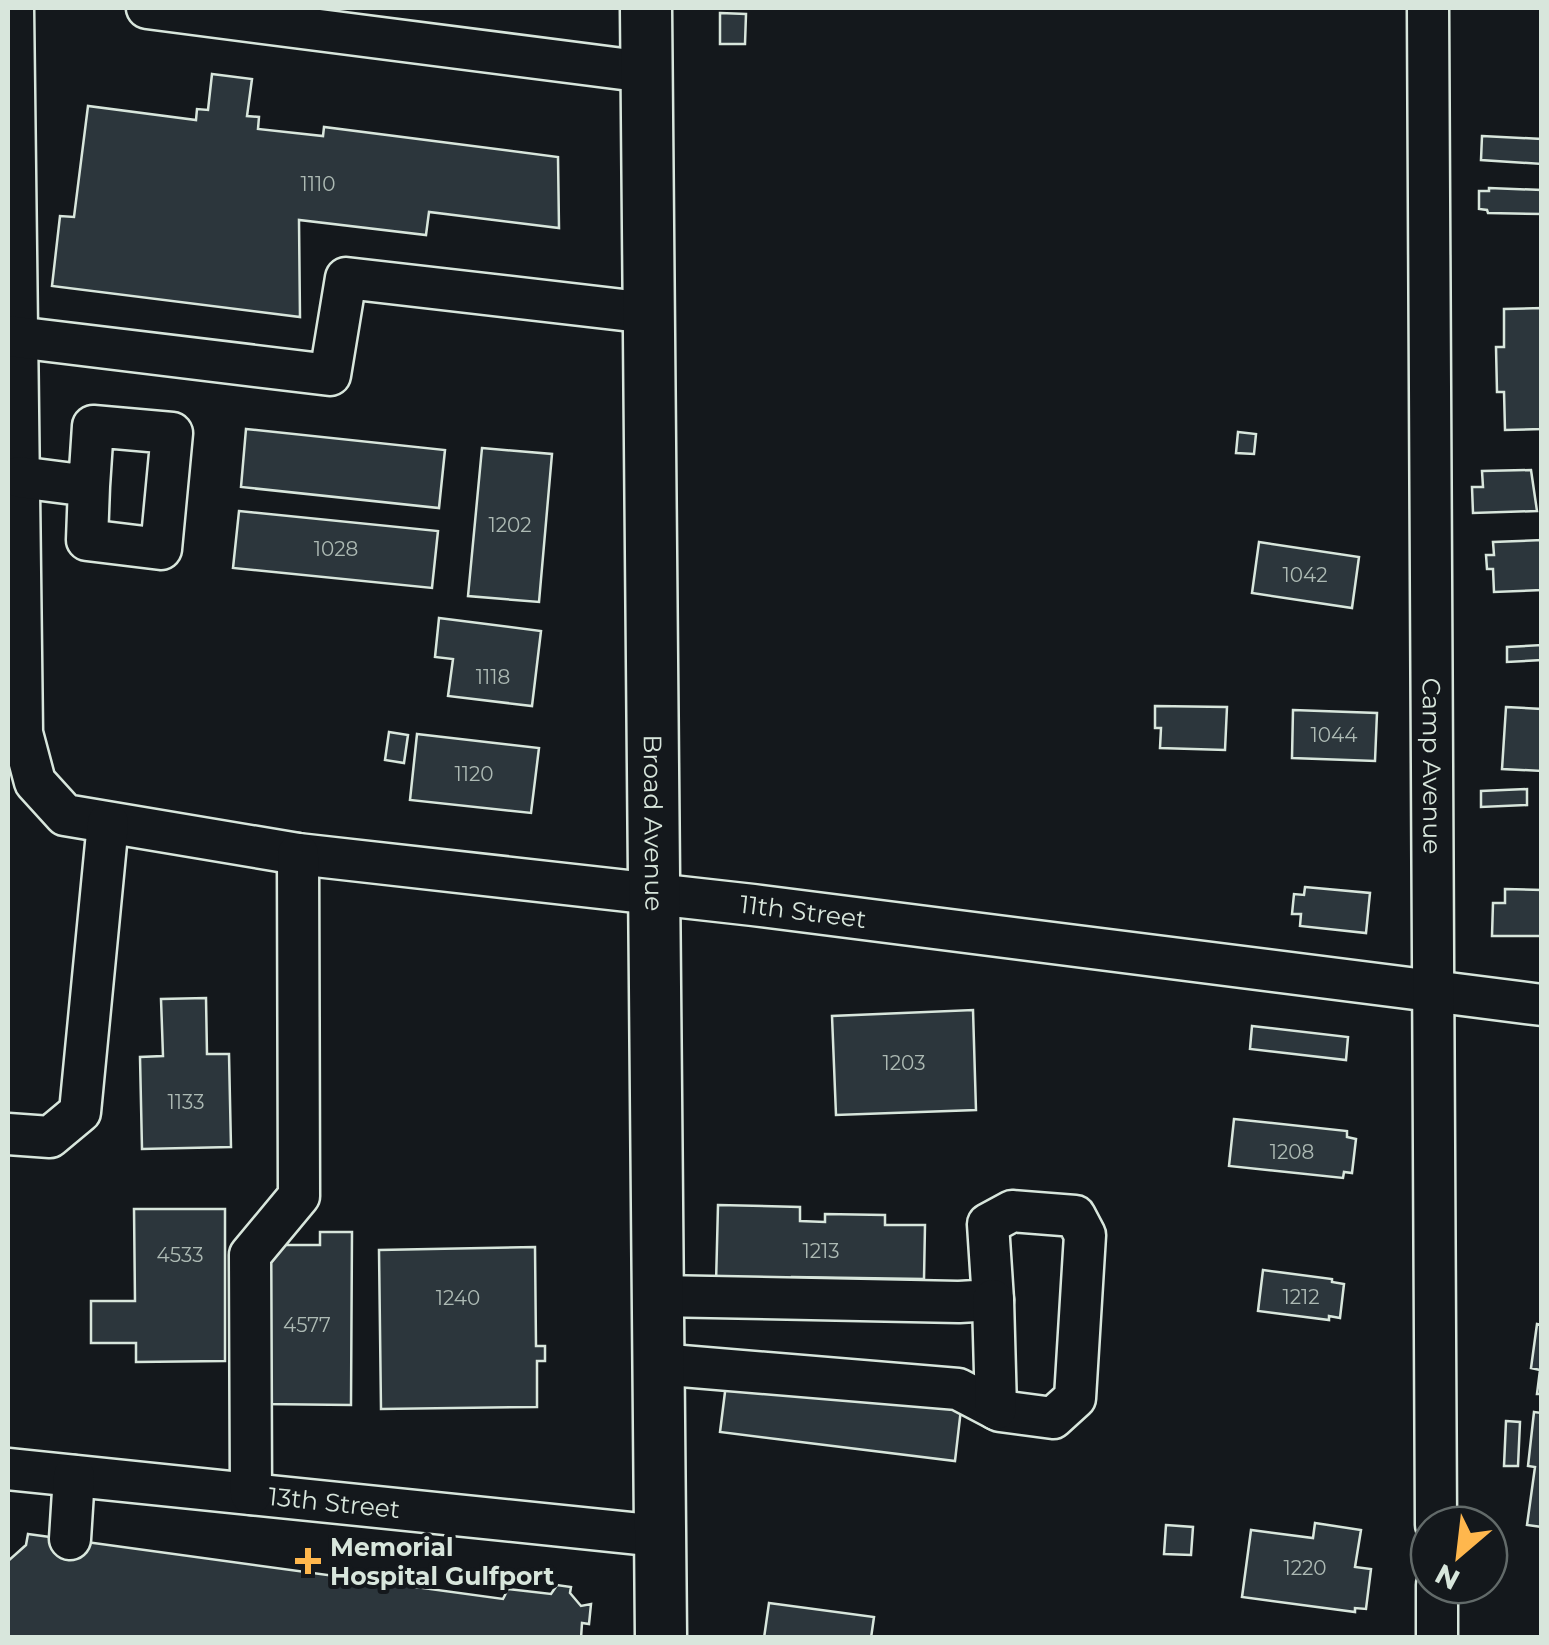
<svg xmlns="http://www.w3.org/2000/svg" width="1549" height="1645" viewBox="0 0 1549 1645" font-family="Montserrat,sans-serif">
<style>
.building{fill:#2c363c;stroke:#d8e6dc;stroke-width:2.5}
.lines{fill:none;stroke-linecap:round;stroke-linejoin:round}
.minor-casing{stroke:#d8e6dc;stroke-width:45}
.major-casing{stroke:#d8e6dc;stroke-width:55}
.minor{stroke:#14181c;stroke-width:40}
.major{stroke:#14181c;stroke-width:50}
.poi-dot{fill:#ffb74d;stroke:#14181c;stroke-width:4}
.labels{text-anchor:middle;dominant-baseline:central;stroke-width:8;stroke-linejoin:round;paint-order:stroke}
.number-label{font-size:20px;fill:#adbab4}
.street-label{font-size:25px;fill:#d8e6dc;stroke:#14181c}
.poi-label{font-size:25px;font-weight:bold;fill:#d8e6dc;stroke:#14181c;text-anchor:start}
</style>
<rect width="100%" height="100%" fill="#14181c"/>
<!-- building -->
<path class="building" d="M720,13L746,14L745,44H720Z
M212,74L252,79L247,116L259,117L258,129L323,136L324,127L558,157L559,228L429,212L426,235L299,220L300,317L52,286L60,216L74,217L88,106L196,120L197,109L208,110Z
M1482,136L1542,139V164L1481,160Z
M1489,188L1542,190V214L1488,213L1487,210L1479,209V191H1489Z
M1542,308V429L1505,430L1504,392H1497L1496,347H1504V309Z
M246,429L445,450L439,508L241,487Z
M1238,432L1256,434L1254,454L1236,453Z
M482,448L552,454L539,602L468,596Z
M1531,470L1537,511L1473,513L1472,487H1483L1482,471Z
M239,511L438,531L432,588L233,568Z
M1542,540V590L1494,592L1493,569H1487L1486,555H1494L1493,542Z
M1259,542L1359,557L1352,608L1252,593Z
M439,618L541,631L532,706L448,696L453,659L435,657Z
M1542,645V660L1507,662V647Z
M1155,706L1227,707L1225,750L1160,748L1161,728H1155Z
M1506,707L1542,709V771L1502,769Z
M1293,710L1377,713L1375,761L1292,758Z
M389,732L408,735L404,763L385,760Z
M417,734L539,748L531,813L410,800Z
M1527,789V805L1481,807V791Z
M1305,887L1370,893L1366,933L1300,926L1301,914H1292L1294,894L1304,895Z
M1505,889L1542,890V936H1492L1493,903H1505Z
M206,998L207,1054H229L231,1147L142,1149L140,1057L163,1056L161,999Z
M973,1010L976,1110L836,1115L832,1016Z
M1252,1026L1348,1037L1346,1060L1250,1049Z
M1234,1119L1347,1131V1137L1356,1139L1352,1173L1344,1172L1343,1178L1229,1166Z
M718,1205L800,1207V1221L825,1222V1214L885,1215V1225H925L924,1279L792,1277L791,1285L716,1284Z
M134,1209H225V1361L136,1362V1343H91V1301H135Z
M320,1232H352L351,1405L261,1404L262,1245H320Z
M535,1247L536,1346H545V1361H537V1407L381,1409L379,1250Z
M1263,1270L1332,1279V1282L1344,1284L1340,1318L1329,1316V1320L1258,1311Z
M1537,1324L1542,1325V1394H1537L1540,1370L1531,1368Z
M727,1376L961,1409L955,1461L720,1432Z
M1534,1412L1542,1413V1527L1527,1525L1535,1467L1528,1466Z
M1506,1421L1520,1422L1518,1466H1504Z
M1315,1523L1361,1530L1355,1567L1371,1569L1366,1609L1355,1608V1612L1242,1597L1251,1530L1313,1538Z
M1166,1525L1193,1527L1191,1555L1164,1554Z
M28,1534L503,1599L508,1589L551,1594L557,1585L571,1587L570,1593L581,1606L591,1604L589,1624L582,1623L581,1638H8V1561L26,1545Z
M769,1603L874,1617L871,1638H764Z"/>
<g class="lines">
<!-- minor casing -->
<g class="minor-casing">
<g id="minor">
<path id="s1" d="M13,8L22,733L35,782L65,815L298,854L753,905L1542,1005"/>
<path d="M147,8L646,72"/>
<path id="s2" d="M1428,8L1436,1525"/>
<path d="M8,336L330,375L346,278L649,313"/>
<path d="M19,477L89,486L87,540L161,549L172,433L93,426L89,486"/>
<path d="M8,1134L50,1137L80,1112L108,823"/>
<path d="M658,1296L959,1302L993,1300L988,1224L1012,1211L1075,1216L1085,1235L1075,1398L1053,1418L1000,1411L958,1389L658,1364"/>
<path d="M993,1300L996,1409"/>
<path id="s3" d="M8,1469L659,1536"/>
<path d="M251,1494L250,1255L299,1196L298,854"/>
<path d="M70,1539L74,1476"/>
<path d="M1437,1585V1638"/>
</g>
</g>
<!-- major casing -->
<g class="major-casing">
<g id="major">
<path id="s4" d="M646,8L661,1638"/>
</g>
</g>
<!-- minor -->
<use href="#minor" class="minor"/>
<!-- major -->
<use href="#major" class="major"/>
</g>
<!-- markers -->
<path class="poi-dot" d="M303 1546h10v10h10v10h-10v10h-10v-10h-10v-10h10z"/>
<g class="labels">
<!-- number labels -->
<g class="number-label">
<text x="318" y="184">1110</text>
<text x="510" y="525">1202</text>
<text x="336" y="549">1028</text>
<text x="1305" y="575">1042</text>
<text x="493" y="677">1118</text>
<text x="1334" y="735">1044</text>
<text x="474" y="774">1120</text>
<text x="904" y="1063">1203</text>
<text x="186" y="1102">1133</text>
<text x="1292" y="1152">1208</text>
<text x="821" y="1251">1213</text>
<text x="180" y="1255">4533</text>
<text x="1301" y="1297">1212</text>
<text x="458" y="1298">1240</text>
<text x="307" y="1325">4577</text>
<text x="1305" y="1568">1220</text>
</g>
<!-- street labels -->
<g class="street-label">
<text stroke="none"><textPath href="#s2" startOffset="758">Camp Avenue</textPath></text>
<text stroke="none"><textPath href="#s4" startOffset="815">Broad Avenue</textPath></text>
<text stroke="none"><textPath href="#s1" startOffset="1565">11th Street</textPath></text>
<text stroke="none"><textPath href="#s3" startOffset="328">13th Street</textPath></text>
</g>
<!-- poi labels -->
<g class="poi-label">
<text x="330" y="1547">Memorial<tspan x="330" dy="29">Hospital Gulfport</tspan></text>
</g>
</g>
<!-- border -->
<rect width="1549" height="1645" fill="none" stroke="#d8e6dc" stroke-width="20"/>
<!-- north arrow -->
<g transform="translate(1459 1555) rotate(208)"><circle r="48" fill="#14181c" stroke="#626a69" stroke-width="2.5"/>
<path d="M0-8L18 38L0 25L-18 38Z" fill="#ffb74d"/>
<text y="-15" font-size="28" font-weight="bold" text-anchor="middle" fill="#d8e6dc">N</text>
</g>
</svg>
